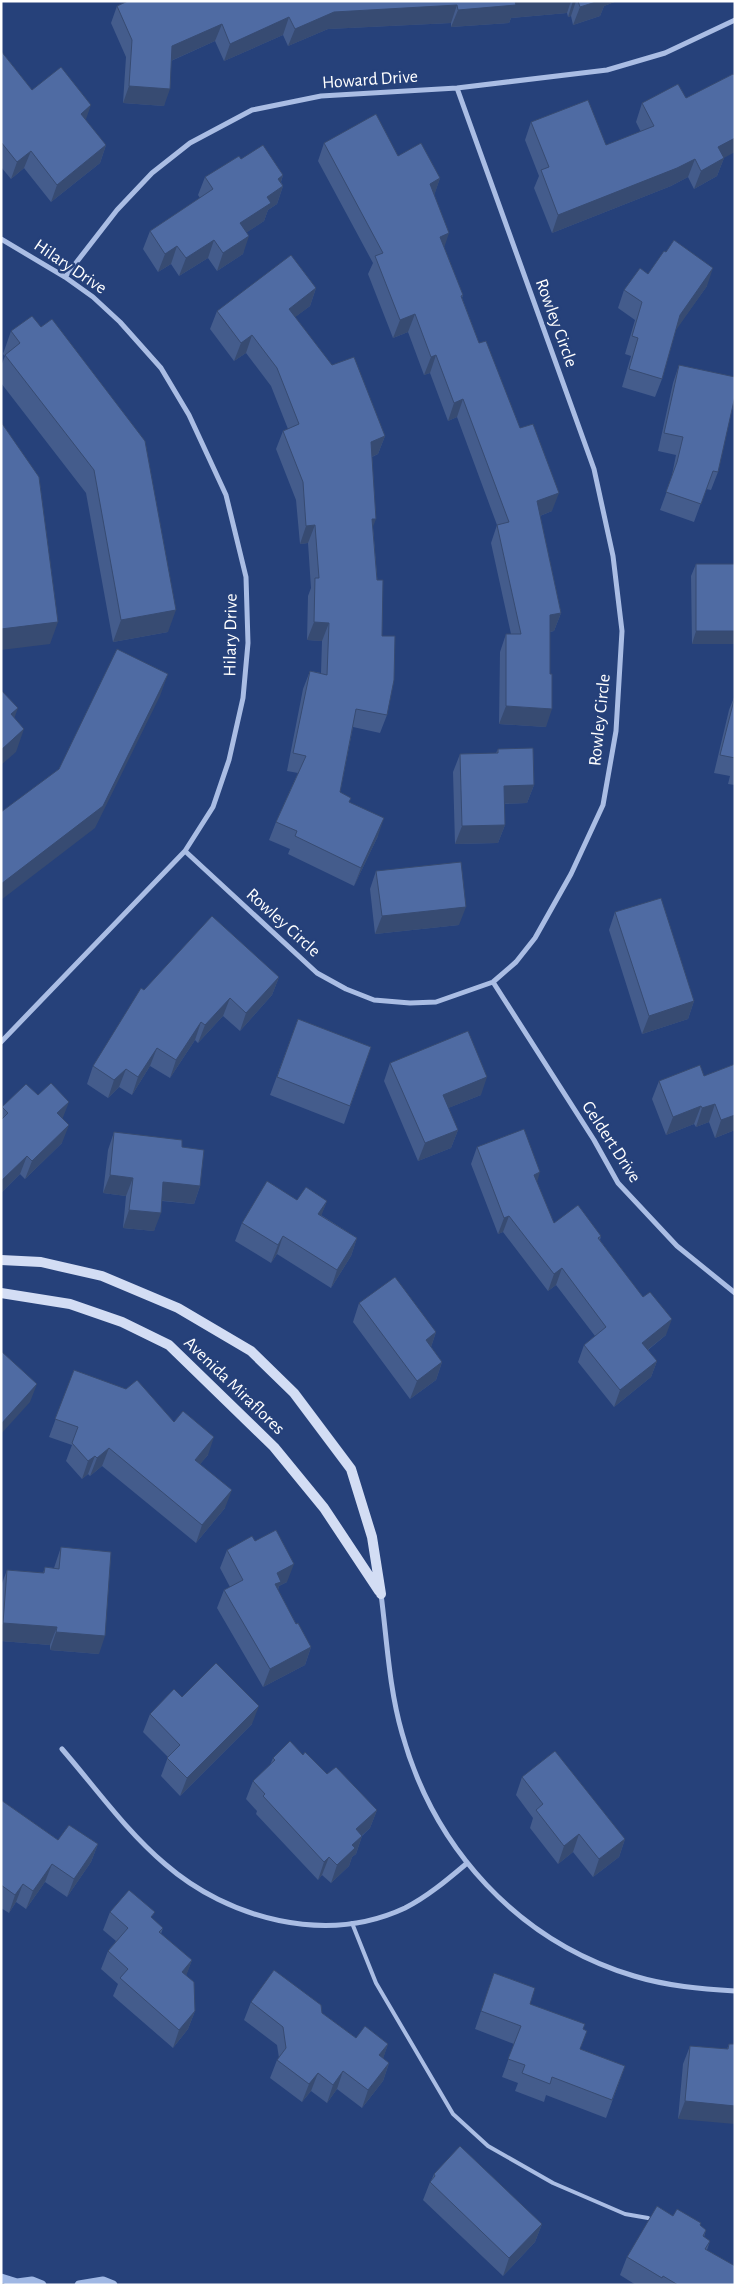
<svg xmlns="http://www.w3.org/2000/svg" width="736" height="2286" viewBox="0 0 736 2286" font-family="'Alegreya Sans',sans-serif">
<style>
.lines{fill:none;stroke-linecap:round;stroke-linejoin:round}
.stream{stroke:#9fb7e4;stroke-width:9}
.lane{stroke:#aabde4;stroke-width:4}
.street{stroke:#aabde4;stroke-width:5}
.secondary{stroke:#d3ddf4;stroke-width:10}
.wall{fill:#445c8c}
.shaded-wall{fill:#374b72}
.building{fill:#4f6ba3;stroke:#374b72}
.labels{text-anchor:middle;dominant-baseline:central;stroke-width:5;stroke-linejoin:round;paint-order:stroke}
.street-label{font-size:18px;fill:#fff;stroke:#26417a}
</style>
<rect width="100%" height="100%" fill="#26417a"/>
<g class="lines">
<!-- stream -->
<path class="stream" d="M1,2278L17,2283L32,2281L42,2285
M79,2285L103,2281L113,2285"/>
<!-- lane -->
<path class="lane" d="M352,1923L376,1983L453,2114L488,2146L553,2183L625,2214L648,2218"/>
<!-- street -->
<path class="street" d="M1,239L65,277L93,297L120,322L161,368L189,415L226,495L246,577L248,643L243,698L229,760L213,807L185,851L1,1042
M65,277L117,210L152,173L190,143L252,110L321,96L457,88L607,70L665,53L735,20
M185,851L317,973L346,989L374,1000L410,1003L436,1002L493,982L516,962L535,938L571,874L603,805L616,731L622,631L613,556L594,469L457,88
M493,982L594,1140L618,1183L677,1246L735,1293
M381,1594C387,1640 389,1688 402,1733C434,1849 518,1941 634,1976C667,1986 701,1989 735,1991
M62,1749C95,1787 126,1831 165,1864C228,1919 326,1945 405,1908C427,1897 447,1880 466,1864"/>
<!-- secondary -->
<path class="secondary" d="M1,1260L41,1262L102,1276L178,1308L251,1351L294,1393L351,1469L372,1537L381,1594
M1,1293L70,1304L122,1322L169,1345L274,1447L324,1508L379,1591"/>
</g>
<!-- wall -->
<path class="wall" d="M128,1H617L604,6L600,16L573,25L571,16L568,17L567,13L511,18L509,23L451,27V23L328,29L288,46L283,35L224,61L215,41L171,61L164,106L123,103L126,57L111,23L117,6Z
M1,51L32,90L86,121L106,145L100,163L51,202L24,168L11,179L1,167Z
M686,98L724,158L717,176L694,189L688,177L671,186L552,233L534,188L539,176L525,140L531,122L606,145L641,132L636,122L642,103Z
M324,143L398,156L440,178L434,195L444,247L463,295L462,298L479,343L552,511L540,516L561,613L554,631L550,632L546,727L499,724L500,652L506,634H511L491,543L497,525L457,417L448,421L430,373L424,375L408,332L393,338L368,274L373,263L318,161Z
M241,159L283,175L281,182L283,186L277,204L268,210L264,221L247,232L243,254L217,271L208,258L179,276L171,264L158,272L143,249L150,231L200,198L198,195L205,177Z
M707,286L676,329L662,379L655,397L622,387L631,356L625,354L635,320L618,308L624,290Z
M316,288L310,306L295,317L385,436L378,454L372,457L373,528L382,636L387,715L380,733L353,727L340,792L350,802L378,836L354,886L288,854L290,849L269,840L276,822L298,773L287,771L303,689L310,671L321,673L322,641L307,640L308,596L311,588L308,543L300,544L296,500L276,449L283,431L288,429L271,386L246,353L234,361L210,329L217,311Z
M41,327L168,632L113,642L86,493L1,383V366L5,356L3,354L11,331Z
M679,365L718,472L711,490L706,489L694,522L660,510L671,480L676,455L658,451L673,383Z
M696,564L735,644H692L691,576Z
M735,695V785L728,784L730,776L714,773L729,710Z
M498,749L534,785L527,803L504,804L505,825L498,843L455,844L453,772L460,754L496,753Z
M376,871L459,925L375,934L370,889Z
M615,912L694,1001L688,1019L642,1034L609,930Z
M279,977L272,995L240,1031L223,1016L198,1043L195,1040L170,1078L150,1066L132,1095L119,1087L108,1098L87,1084L93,1066L144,990Z
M298,1019L371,1047L344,1124L270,1095Z
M390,1063L481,1095L448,1108L458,1130L451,1148L418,1161L384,1081Z
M735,1064V1130L715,1138L709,1122L696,1127L694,1124L666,1135L652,1099L659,1081L704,1076Z
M2,1107L63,1119L62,1143L25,1179L20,1174L1,1193V1110Z
M114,1132L182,1147L200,1186L194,1204L162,1201L154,1231L123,1228L126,1196L103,1193L108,1150Z
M477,1147L537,1182L554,1223L601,1236L600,1240L666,1335L648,1350L657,1361L651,1377L614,1407L578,1362L584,1345L595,1336L556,1285L548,1291L503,1232L498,1234L471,1164Z
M297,1200L327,1201L321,1215L357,1238L351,1256L331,1288L277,1254L271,1263L235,1241L242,1223Z
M359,1303L436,1332L431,1347L442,1362L436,1380L410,1399L353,1322Z
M74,1370L174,1422L208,1455L200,1464L225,1508L196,1543L102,1466L90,1476L88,1474L82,1479L66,1461L72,1445L49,1437Z
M255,1541L287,1582L279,1586L278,1590L296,1624L311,1647L305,1665L263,1687L217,1608L224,1590L230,1587L220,1568L227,1550Z
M61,1547L99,1654L50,1650V1645L1,1641V1586L7,1570L43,1573L45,1567L54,1568Z
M182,1697L252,1724L180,1796L161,1776L168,1757L143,1732L150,1714Z
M303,1755L327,1774L377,1810L370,1828L362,1836L356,1854L352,1857L349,1866L331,1883L322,1875L318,1880L256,1814L257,1811L246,1799L253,1781L270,1765L273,1758Z
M522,1777L625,1839L619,1857L593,1877L573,1852L558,1864L530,1828L533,1818L516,1795Z
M1,1800L58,1840L98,1844L91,1862L67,1897L45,1882L26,1909L16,1902L9,1913L1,1908Z
M110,1912L153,1919L163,1928L161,1934L192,1960L186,1975L195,2011L188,2029L173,2048L113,1996L118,1984L101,1969L108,1951L116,1941L103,1930Z
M494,1973L530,2004L583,2029L580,2049L625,2066L606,2118L546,2095L544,2102L515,2091L518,2083L502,2077L514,2044L475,2029Z
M251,2002L322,2013L356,2038L388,2044L383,2058L389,2063L383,2081L362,2108L337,2089L327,2103L311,2091L302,2102L270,2078L277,2060L279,2058L277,2045L244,2020Z
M729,2044H735L678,2119L683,2064L690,2046L727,2049Z
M434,2174L542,2224L535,2242L503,2276L423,2200L430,2182L431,2181Z
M673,2216L700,2226L706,2230L704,2237L710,2241L707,2250L735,2285H636L620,2275L627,2257Z"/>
<!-- shaded-wall -->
<path class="shaded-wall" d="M515,1H571L567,13L511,18L509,23L451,27L458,10Z
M573,1H576L571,16L568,17Z
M599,1H617L604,6L600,16L573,25L580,7Z
M457,5L451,23L328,29L288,46L295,29L334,12Z
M289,17L283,35L224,61L230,44Z
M222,24L215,41L166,63L172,46Z
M129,86L170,89L164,106L123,103Z
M91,105L85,122L81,114Z
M735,138V152L711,165L718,147Z
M106,145L100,163L51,202L57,185Z
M31,151L24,168L11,179L17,162Z
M724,158L717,176L694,189L701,171Z
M695,159L688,177L671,186L552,233L558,215Z
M283,175L278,190L283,186L277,204L268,210L264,221L234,241L240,223L267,197L278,179Z
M440,178L434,196L430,184Z
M449,233L443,251L440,237Z
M249,236L243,254L217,271L223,253Z
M214,240L208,258L179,276L186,258Z
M177,246L171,264L158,272L165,254Z
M713,268L707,286L674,333L680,315Z
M316,288L310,306L282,327L289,309Z
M415,314L408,332L393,338L400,320Z
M252,335L246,353L234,361L241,343Z
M436,355L430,373L424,375L431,357Z
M463,399L457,417L448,421L454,403Z
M385,436L378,454L364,460L371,442Z
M559,493L552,511L530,520L537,501Z
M372,519H376L369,537Z
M315,525L308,543L300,544L306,526Z
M176,610L168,632L113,642L121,620Z
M561,613L554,631L543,633L550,615Z
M58,622L50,644L1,650V629Z
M314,622L329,623L322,641L307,640Z
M696,631H735V644H692Z
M168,674L160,696L95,828L1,900V884Z
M506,706L552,709L546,727L499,724Z
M18,708L10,730L11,714Z
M24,729L16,752L1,765V750Z
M534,785L527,803L497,804L504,786Z
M384,818L378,836L354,886L361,868Z
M505,825L498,843L455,844L462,826Z
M466,907L459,925L375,934L382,916Z
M279,977L272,995L240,1031L246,1013Z
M230,998L223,1016L198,1043L205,1025Z
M694,1001L688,1019L642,1034L649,1016Z
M201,1022L195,1040L170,1078L176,1060Z
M157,1048L150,1066L132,1095L138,1077Z
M126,1069L119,1087L108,1098L114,1080Z
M487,1077L481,1095L436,1113L443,1095Z
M69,1102L62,1120L57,1113Z
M715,1104L709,1122L696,1127L702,1108Z
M701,1106L694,1124L666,1135L673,1117Z
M735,1115V1130L715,1138L721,1120Z
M69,1125L62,1143L25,1179L32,1161Z
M458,1130L451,1148L418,1161L425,1143Z
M27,1156L20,1174L1,1193V1181Z
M540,1172L535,1189L534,1175Z
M110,1175L133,1178L126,1196L103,1193Z
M163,1182L200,1186L194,1204L157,1200Z
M327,1201L320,1219L318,1214Z
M129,1210L161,1213L154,1231L123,1228Z
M509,1216L503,1232L498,1234L504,1218Z
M283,1236L277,1254L271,1263L278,1245Z
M357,1238L351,1256L331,1288L337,1270Z
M562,1268L556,1285L548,1291L554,1274Z
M672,1319L666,1335L636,1359L642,1343Z
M436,1332L430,1350L426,1340Z
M657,1361L651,1377L614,1407L620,1390Z
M442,1362L436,1380L410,1399L417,1381Z
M37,1384L30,1402L1,1434V1424Z
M214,1437L208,1455L188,1478L195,1460Z
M109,1448L102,1466L90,1476L97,1458Z
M95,1456L88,1474L82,1479L88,1461Z
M232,1490L225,1508L196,1543L202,1525Z
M294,1564L287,1582L279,1586L274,1600L268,1602L277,1573Z
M3,1623L57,1627L50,1645L1,1641V1627Z
M56,1632L105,1636L99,1654L50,1650Z
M311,1647L305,1665L263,1687L270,1669Z
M259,1706L252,1724L180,1796L187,1778Z
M377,1810L370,1828L349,1847L356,1829Z
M579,1834L573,1852L558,1864L564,1846Z
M362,1836L356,1854L352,1857L349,1866L331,1883L337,1865L352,1845Z
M625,1839L619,1857L593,1877L599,1859Z
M98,1844L91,1862L67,1897L74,1879Z
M329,1857L322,1875L318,1880L324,1862Z
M52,1864L45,1882L26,1909L33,1891Z
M23,1884L16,1902L9,1913L15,1895Z
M192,1960L185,1979L182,1972Z
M195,2011L188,2029L173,2048L179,2030Z
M388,2044L382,2062L379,2055Z
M389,2063L383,2081L362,2108L368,2090Z
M343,2071L337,2089L327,2103L333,2085Z
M318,2073L311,2091L302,2102L309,2084Z
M685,2101L735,2106V2124L678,2119Z
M542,2224L535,2242L503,2276L509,2258Z"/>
<!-- building -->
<path class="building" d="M128,1H515L516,5L458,10L457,5L334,12L295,29L289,17L230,44L222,24L172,46L170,89L129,86L132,40L117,6Z
M578,1H599L580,7Z
M1,51L32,90L61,67L91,105L81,114L106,145L57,185L31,151L17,162L1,142Z
M733,74L735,76V138L718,147L724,158L701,171L695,159L677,168L558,215L541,170L549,167L531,122L588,100L606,145L654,126L642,103L678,84L686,98Z
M376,114L398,156L421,143L440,178L430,184L449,233L440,237L463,295L461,296L479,343L486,341L520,428L533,424L559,493L537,501L561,613L550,615V674H552V709L506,706V634H521L497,525L509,522L463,399L454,403L436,355L431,357L415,314L400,320L375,256L383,253L324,143Z
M263,145L283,175L278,179L283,186L267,197L271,203L240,223L249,236L223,253L214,240L186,258L177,246L165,254L150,231L213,189L205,177L239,156L241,159Z
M674,240L713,268L680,315L662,379L629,369L638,338L632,336L642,302L624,290L640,268L648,274L664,251L666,252Z
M291,255L316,288L289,309L332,365L354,357L385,436L371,442L376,519H372L377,580H383L382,636H395L394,680L387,715L356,709L340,792L351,798L349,802L384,818L361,868L295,836L297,831L276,822L306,756L293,753L310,671L327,675L329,623L314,622L315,578H319L315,525L306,526L303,482L283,431L299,424L277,368L252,335L241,343L217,311Z
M32,316L41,327L52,319L145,441L176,610L121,620L94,470L5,355L20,343L11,331Z
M679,365L735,377V396L718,472L713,471L701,504L666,492L677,462L683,437L664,433Z
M1,422L39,477L58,622L1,629Z
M696,564H735V631H696Z
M117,649L168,674L103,806L1,884V812L59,769Z
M1,690L18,708L11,714L24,729L1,750Z
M735,696V758L720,755Z
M533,748L534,785L504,786L505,825L462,826L460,754L498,753V749Z
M461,862L466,907L382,916L376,871Z
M661,898L694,1001L649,1016L615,912Z
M212,916L279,977L246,1013L230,998L205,1025L201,1022L176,1060L157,1048L138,1077L126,1069L114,1080L93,1066L141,988L144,990Z
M298,1019L371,1047L350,1106L277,1077Z
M468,1031L487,1077L443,1095L458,1130L425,1143L390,1063Z
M735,1064V1115L721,1120L715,1104L702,1108L701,1106L673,1117L659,1081L700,1065L704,1076Z
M51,1083L69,1102L57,1113L69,1125L32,1161L27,1156L1,1181V1120L8,1113L2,1107L26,1084L38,1095Z
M524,1129L540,1172L534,1175L554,1223L578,1205L601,1236L598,1238L643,1297L650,1292L672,1319L642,1343L657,1361L620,1390L584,1345L606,1327L562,1268L554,1274L509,1216L504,1218L477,1147Z
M114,1132L182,1140V1147L204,1150L200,1186L163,1182L161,1213L129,1210L133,1178L110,1175Z
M267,1181L297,1200L306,1187L327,1201L318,1214L357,1238L337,1270L283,1236L278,1245L242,1223Z
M395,1277L436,1332L426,1340L442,1362L417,1381L359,1303Z
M1,1351L37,1384L1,1424Z
M74,1370L126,1389L137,1380L174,1422L183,1411L214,1437L195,1460L232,1490L202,1525L109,1448L97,1458L95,1456L88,1461L72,1443L78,1427L55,1419Z
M276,1530L294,1564L277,1573L281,1582L275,1584L296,1624L298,1623L311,1647L270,1669L224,1590L243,1580L227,1550L252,1536L255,1541Z
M61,1547L111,1552L105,1636L56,1632L57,1627L3,1623L7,1570L44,1573L45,1567L59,1569Z
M216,1663L259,1706L187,1778L167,1758L180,1745L150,1714L174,1689L182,1697Z
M290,1741L303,1755L305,1752L327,1774L336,1767L377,1810L356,1829L362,1836L352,1845L355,1848L337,1865L329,1857L324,1862L263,1796L265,1794L253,1781L275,1760L273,1758Z
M555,1751L625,1839L599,1859L579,1834L564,1846L536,1810L543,1804L522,1777Z
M1,1800L58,1840L69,1825L98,1844L74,1879L52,1864L33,1891L23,1884L15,1895L1,1885Z
M129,1890L155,1912L151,1917L163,1928L159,1932L192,1960L182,1972L194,1982L195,2011L179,2030L120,1978L128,1969L108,1951L128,1928L110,1912Z
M274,1970L321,2005L322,2013L356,2038L365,2026L388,2044L379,2055L389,2063L368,2090L343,2071L333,2085L318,2073L309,2084L277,2060L286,2048L283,2027L251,2002Z
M494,1973L535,1988L530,2004L585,2024L583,2029L587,2031L580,2049L625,2066L612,2100L552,2077L550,2084L522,2073L525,2065L508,2059L521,2026L481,2011Z
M729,2044H735V2106L685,2101L690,2046L728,2049Z
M460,2146L542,2224L509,2258L430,2182L435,2176L434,2174Z
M657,2206L673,2216L677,2209L701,2223L700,2225L706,2230L703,2236L710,2241L705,2249L735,2266V2285H684L683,2284V2285H678L663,2276L662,2278L627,2257Z"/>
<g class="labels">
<!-- street labels -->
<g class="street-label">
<text transform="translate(370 80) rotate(-4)">Howard Drive</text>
<text transform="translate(70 267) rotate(34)">Hilary Drive</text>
<text transform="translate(556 323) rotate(70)">Rowley Circle</text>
<text transform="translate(231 635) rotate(-89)">Hilary Drive</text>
<text transform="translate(600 720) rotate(-84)">Rowley Circle</text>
<text transform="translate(283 923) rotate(42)">Rowley Circle</text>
<text transform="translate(611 1142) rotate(57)">Geldert Drive</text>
<text transform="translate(234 1386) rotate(44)">Avenida Miraflores</text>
</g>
</g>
<!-- border -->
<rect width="736" height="2286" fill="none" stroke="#ffffff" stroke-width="5"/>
</svg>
